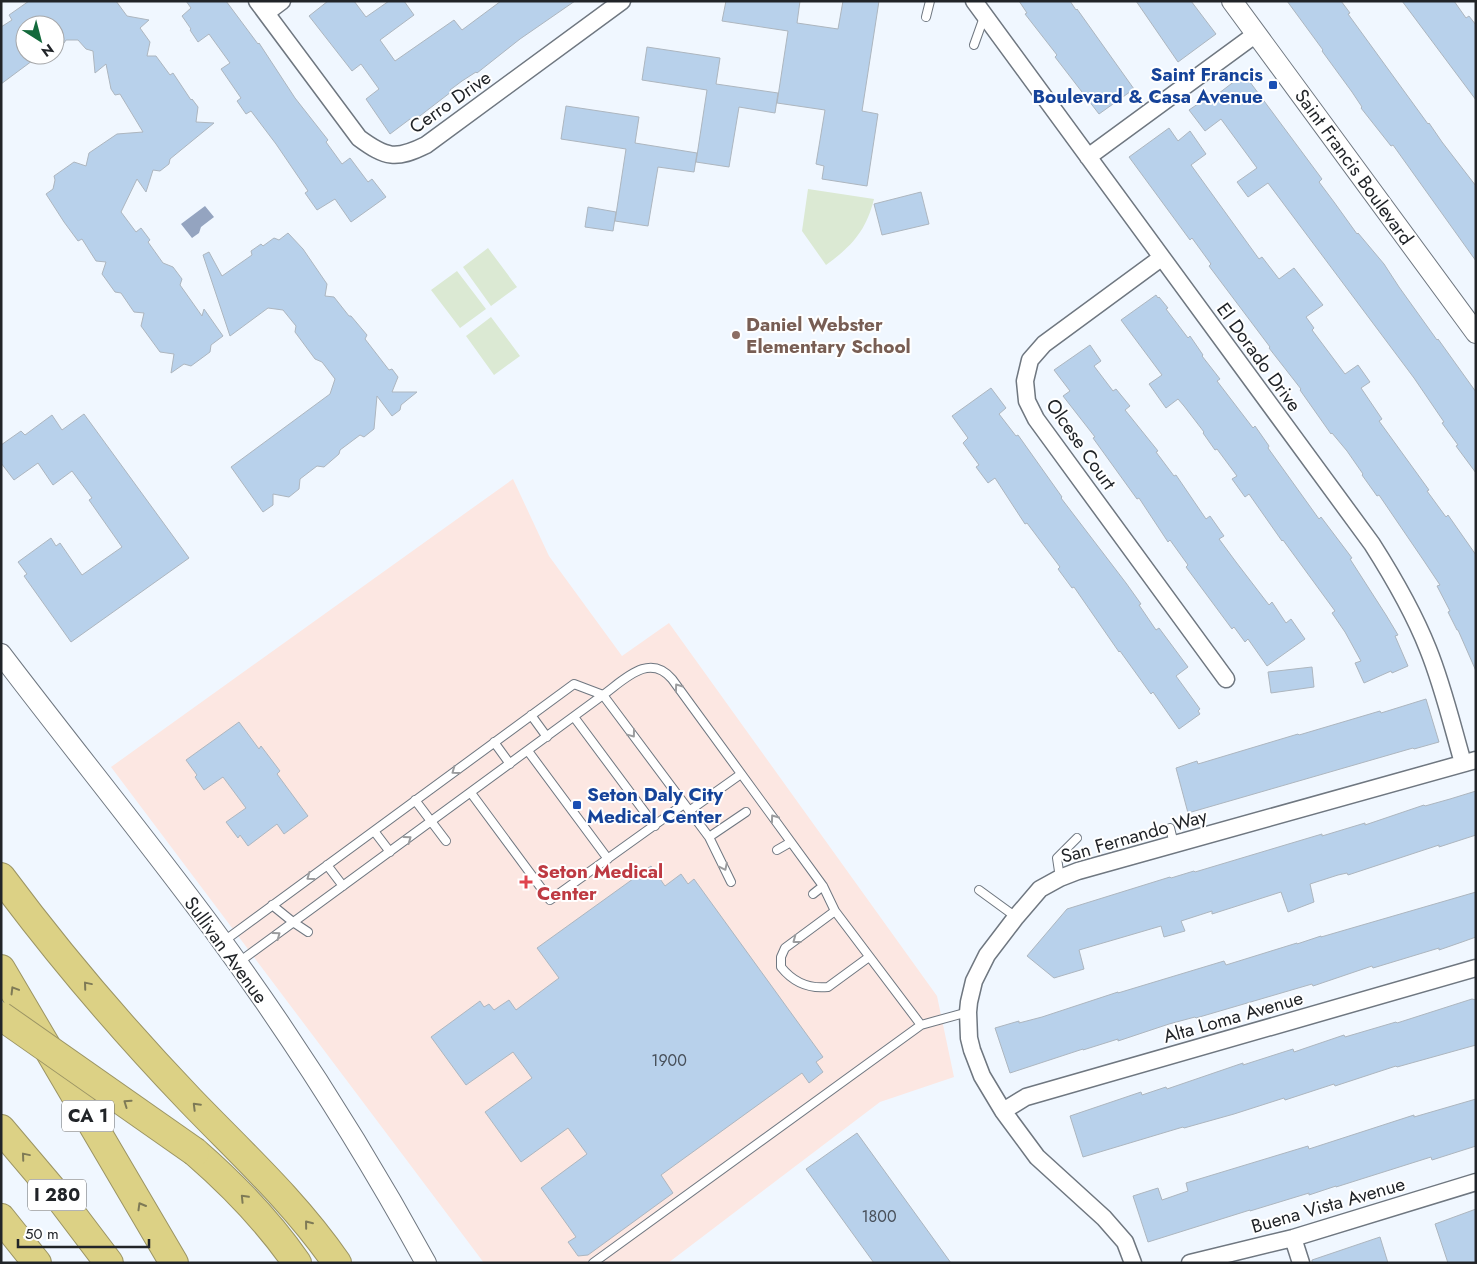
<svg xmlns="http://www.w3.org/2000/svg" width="1477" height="1264" viewBox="0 0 1477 1264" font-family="Jost,sans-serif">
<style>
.medical{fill:#fce7e2}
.green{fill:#dbe9d3}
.water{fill:#94a4c0}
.building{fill:#b8d1eb;stroke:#adb6bf}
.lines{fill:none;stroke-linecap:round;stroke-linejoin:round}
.service-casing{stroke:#6f7780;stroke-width:10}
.minor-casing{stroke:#6f7780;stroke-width:19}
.tertiary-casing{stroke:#6f7780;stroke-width:22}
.motorway-casing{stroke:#9b9464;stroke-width:30}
.service{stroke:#fff;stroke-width:8}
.minor{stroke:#fff;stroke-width:16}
.tertiary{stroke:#fff;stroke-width:20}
.motorway{stroke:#dcd185;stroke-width:28}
.motorway-bridge-casing{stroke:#9b9464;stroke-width:30;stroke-linecap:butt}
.motorway-bridge{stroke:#dcd185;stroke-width:28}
.oneway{stroke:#9b9c9e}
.oneway2{stroke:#7e7a56}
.transit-dot{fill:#1a4fb4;stroke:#fff;stroke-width:2}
.education-dot{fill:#8d6e63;stroke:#fff;stroke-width:2}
.health-dot{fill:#e0444e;stroke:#fff;stroke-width:2}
.labels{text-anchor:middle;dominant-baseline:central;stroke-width:4;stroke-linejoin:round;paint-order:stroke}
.number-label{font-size:16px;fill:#474f59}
.shield{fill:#fff;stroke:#646668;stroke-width:1}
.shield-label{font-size:18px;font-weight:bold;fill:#212428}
.transit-label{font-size:19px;font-weight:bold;fill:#164399;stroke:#fff;text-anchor:end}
.street-label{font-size:19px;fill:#212428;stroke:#fff}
.education-label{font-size:19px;font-weight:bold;fill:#785e54;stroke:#fff;text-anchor:start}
.health-label{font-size:19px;font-weight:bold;fill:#be3a42;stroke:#fff;text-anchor:start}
</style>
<rect width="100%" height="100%" fill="#f0f7ff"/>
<!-- medical -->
<path class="medical" d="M513,479L549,556L622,656L669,623L937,996L954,1077L880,1102L668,1263H484L111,767Z"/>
<!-- green -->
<path class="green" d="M808,189L874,199C866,231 852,246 826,265L802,231Z
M488,248L517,287L491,306L463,267Z
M457,271L486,309L460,328L431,290Z
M491,317L520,356L494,375L466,336Z"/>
<!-- water -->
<path class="water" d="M205,206L214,217L201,227L199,233L192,238L181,224Z"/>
<!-- building -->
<path class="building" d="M29,1H116L127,16L149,20L140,28L150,42L147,56H156L170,75L173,73L191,100L192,99L198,107L196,122L214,123L170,159L169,164L160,171L153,170L146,192L137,179L121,212L136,232L141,228L150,240L148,242L163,263L173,267L182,279L180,285L202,316L204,309L223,336L211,345L210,352L191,366L184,364L171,373L174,354L160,352L141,326L144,313L134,312L121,293L115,292L102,274L106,262L96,261L82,239L78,241L64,222L46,194L53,189L55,180L54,176L74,162L86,166L89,153L117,134L143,132L120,94L115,95L111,89L106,64L95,73L93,51L86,49L78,40H66L64,43L55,39V25H25V55H40L1,84V27L12,20L9,15Z
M186,1H226L258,44L259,43L295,98L328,140L326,142L342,164L350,158L368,182L372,179L386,197L351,222L335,199L317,210L305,193L308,191L276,144L251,111L246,114L237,101L241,98L221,69L230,63L209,34L198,42L190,30L191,29L182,16L191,8Z
M328,1H354L366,17L389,1H404L414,15L380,40L395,61L454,20L462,30L501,1H575L520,39L477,73L476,72L462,81L450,90L451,92L412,122L410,119L390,134L366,99L379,89L361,64L352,71L309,16Z
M726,1H800L797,23L838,29L843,1H879L862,111L878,114L867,186L822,179L824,166L816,164L825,110L777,103L788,31L722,21Z
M1019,1H1070L1076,10L1077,9L1134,89L1099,114L1055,57L1057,55L1025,14L1027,13Z
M1136,1H1191L1216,34L1178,62Z
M1287,1H1341L1350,13L1348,14L1428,124L1429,123L1442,142L1476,186V261L1393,145L1391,146L1361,108L1362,107L1352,92L1322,51L1323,50Z
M1402,1H1454L1466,18L1469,16L1476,25V100Z
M647,47L720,58L716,84L778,93L775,113L739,107L729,167L696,162L707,90L642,80Z
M1244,74L1322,179L1319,182L1334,202L1357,234L1358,233L1384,264L1399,287L1437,340L1438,339L1476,392V473L1456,446L1458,445L1442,423L1444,422L1414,378L1268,183L1248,197L1237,182L1257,168L1221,119L1205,131L1189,110L1208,97L1210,100Z
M566,106L639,117L635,143L697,153L694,172L658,167L648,226L615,221L626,149L561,139Z
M1169,128L1178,141L1190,131L1206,154L1191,165L1259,259L1262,257L1279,279L1294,268L1323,305L1306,317L1314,328L1312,330L1345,374L1358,365L1370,382L1361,388L1382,419L1379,421L1429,490L1427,491L1446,517L1448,515L1476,555V671L1458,630H1457L1448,612L1450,611L1437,586L1440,585L1424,561L1379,495L1377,496L1362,475L1363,474L1347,451L1332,433L1331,434L1300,390L1301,389L1269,348L1270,347L1209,266L1211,264L1192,238L1190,240L1129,157Z
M921,192L929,224L882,235L874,204Z
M588,207L616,212L613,231L585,227Z
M288,233L303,249L327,284L325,296L334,297L349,316H351L367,335L365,339L389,370L392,369L398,377L392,392H417L401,405L400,410L392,416L377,396L374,429L364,437L360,435L340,450L339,454L324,467L317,466L300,479L299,489L289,497L273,494V505L263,512L231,467L330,394L335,379L322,362L315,359L295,332L296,326L283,310L268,308L230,336L203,255L209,252L222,276L252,255L251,251L261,244L263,246L274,238L279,240Z
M1156,295L1158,298L1159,297L1168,308L1166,309L1188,338L1190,336L1203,355L1202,356L1220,379L1217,381L1253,428L1255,426L1269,446L1268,448L1319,519L1321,517L1352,558L1350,559L1386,615L1398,635L1395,636L1408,666L1392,673L1391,671L1364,683L1355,663L1361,661L1345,632L1332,613L1335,611L1283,540L1282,541L1249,494L1245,497L1232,479L1237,476L1217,449L1215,450L1203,433L1204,432L1184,406L1178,399L1166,408L1149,384L1162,375L1121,320Z
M1090,345L1101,361L1094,366L1113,391L1116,389L1130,406L1125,410L1158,451L1156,452L1174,476L1176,475L1206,519L1210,516L1224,536L1219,539L1236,562L1269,605L1272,602L1286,623L1291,619L1305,639L1267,666L1248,639L1245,642L1234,627L1232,629L1186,567L1188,565L1170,540L1168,542L1139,498L1137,499L1093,438L1095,437L1063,396L1070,391L1054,370Z
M991,388L1006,408L999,414L1016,436L1018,435L1062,497L1061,498L1126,583L1141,604L1139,605L1156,630L1159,628L1188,667L1176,676L1200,709L1198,711L1200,714L1179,729L1153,692L1151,694L1120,651L1119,652L1074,587L1072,588L1058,569L1060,567L1027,523L1025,524L995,478L988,483L976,467L979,465L963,443L968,438L952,416Z
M84,414L189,558L71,642L24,576L27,574L18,562L51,538L56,546L60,543L82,575L122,547L89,500L92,498L72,471L53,485L38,463L14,480L1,463V445L21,431L25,435L52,415L62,430Z
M1312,667L1314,687L1271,693L1268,672Z
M1426,699L1439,742L1414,749L1413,748L1188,813L1176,768L1197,761L1198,764L1298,734L1299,735L1380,711L1381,713Z
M239,722L259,749L261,746L280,771L277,774L308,816L284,834L277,824L248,846L240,835L238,838L226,822L246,808L223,777L204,790L195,777L197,775L186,760Z
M1476,791V835L1439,847V845L1348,875L1347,873L1338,875L1310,884L1314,902L1288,912L1281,892L1212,914V911L1181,921L1185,931L1164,937L1161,926L1079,950L1084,969L1054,978L1027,956L1067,909L1170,877L1171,878L1194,871L1195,872L1322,834V836L1365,823V825L1424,805L1425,806L1450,799Z
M651,866L665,886L681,874L688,884L694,879L823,1057L816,1062L823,1072L809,1083L802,1073L661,1175L673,1193L588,1255L578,1256L568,1242L576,1237L541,1188L587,1154L568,1128L521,1162L485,1112L532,1078L513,1052L466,1085L431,1037L480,1001L484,1007L489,1004L494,1010L509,1000L516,1010L559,978L537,948Z
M1476,892V937L1462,942L1439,950V948L1373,968L1372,966L1313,986L1312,984L1196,1018L1195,1017L1169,1024L1118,1041V1039L1083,1050V1049L1010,1073L995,1028L1019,1021V1023L1042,1017L1118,992V993L1224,961L1226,965L1297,943V944L1321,936V937Z
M1472,999L1476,1000V1045L1397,1067L1396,1066L1335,1086L1334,1084L1285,1100L1284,1098L1234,1114L1184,1128L1183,1127L1083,1157L1070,1116L1141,1092L1142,1095L1166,1087L1167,1089L1243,1063V1065L1293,1049L1294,1052L1344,1035L1345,1037L1396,1022L1397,1023Z
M1476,1099V1146L1432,1160L1431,1157L1336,1187V1186L1309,1195V1193L1250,1211V1210L1148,1242L1133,1196L1158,1188L1162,1200L1188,1191L1186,1183L1308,1146L1309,1149L1414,1115V1117Z
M857,1133L951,1263H874L806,1169Z
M1476,1209V1263H1448L1435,1224Z
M1380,1237L1388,1263H1312V1260Z"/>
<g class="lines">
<!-- service casing -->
<g class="service-casing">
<path id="service" d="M926,17L930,1
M974,45L984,17
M531,715L547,737
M574,717L655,826
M494,742L510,764
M528,751L608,859
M471,793L550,900L684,804
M415,800L446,841
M689,811L741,774
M1170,828L1174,844
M374,831L390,852
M709,837L746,812
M777,850L791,842
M327,865L343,886
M1060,878L1057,858L1077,838
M979,890L1016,917
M813,894L823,886
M272,905L293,922L308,932
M835,911L785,948L781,957V967C793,982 809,989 828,987L869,957
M224,941L574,684L603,695L709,837L731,882
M239,962L603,695C624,680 649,652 672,679L823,886L835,911L921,1025L968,1012
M593,1263L921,1025"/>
</g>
<!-- minor casing -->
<g class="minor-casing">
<path id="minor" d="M257,1L359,138C386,158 396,160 426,145L622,1
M974,1L1372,544C1393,577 1413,611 1428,649C1443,686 1452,725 1463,763
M266,13L282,1
M1088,157L1256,34
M1161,258L1044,344L1030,360L1025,381L1027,401L1036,419L1226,679
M1003,1111L1026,1097L1476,968
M1293,1238L1301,1263
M1133,1263L1125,1242L1104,1218L1037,1157L1003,1111L982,1076L972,1050L969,1038L968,1012L969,1002L974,981L987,955L1016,917L1040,889L1060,878L1078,871L1476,760
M1190,1263L1293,1238L1476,1182"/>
</g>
<!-- tertiary casing -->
<g class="tertiary-casing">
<path id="tertiary" d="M1232,1L1476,333
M1,654C71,746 144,836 213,929C291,1035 363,1148 426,1263"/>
</g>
<!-- motorway casing -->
<g class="motorway-casing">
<path id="motorway" d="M1,877C59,955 123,1030 190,1100C241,1153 295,1202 337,1263
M1,969L174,1263
M1,1129L62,1201L109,1263
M195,1152C233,1185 268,1221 297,1263
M1,1218L37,1263"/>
</g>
<!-- service -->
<use href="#service" class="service"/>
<!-- minor -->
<use href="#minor" class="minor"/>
<!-- tertiary -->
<use href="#tertiary" class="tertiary"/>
<!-- motorway -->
<use href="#motorway" class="motorway"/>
<!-- motorway-bridge casing -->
<g class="motorway-bridge-casing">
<path id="motorway-bridge" d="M1,1016L195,1152"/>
</g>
<!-- motorway-bridge -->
<use href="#motorway-bridge" class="motorway-bridge"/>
</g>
<!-- one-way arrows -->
<defs><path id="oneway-chevron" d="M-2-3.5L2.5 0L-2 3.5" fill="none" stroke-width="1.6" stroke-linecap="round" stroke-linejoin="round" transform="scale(1.25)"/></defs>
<g class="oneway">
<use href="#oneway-chevron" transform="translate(678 687) rotate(-126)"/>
<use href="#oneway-chevron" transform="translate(632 734) rotate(53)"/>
<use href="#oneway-chevron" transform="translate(455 771) rotate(144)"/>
<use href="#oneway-chevron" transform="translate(774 818) rotate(-126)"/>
<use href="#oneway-chevron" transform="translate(408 839) rotate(-36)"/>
<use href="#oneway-chevron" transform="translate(724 867) rotate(64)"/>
<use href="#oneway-chevron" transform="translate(310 877) rotate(144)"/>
<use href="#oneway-chevron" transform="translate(277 935) rotate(-36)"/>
<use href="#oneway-chevron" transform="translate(796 940) rotate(143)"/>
</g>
<g class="oneway2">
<use href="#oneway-chevron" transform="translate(87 985) rotate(-130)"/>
<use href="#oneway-chevron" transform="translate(14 990) rotate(-121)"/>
<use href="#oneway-chevron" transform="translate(127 1103) rotate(-145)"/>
<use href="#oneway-chevron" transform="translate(196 1106) rotate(-135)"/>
<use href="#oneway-chevron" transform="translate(25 1156) rotate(-130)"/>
<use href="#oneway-chevron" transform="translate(244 1198) rotate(-134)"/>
<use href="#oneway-chevron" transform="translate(141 1206) rotate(-120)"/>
<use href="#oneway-chevron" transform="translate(308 1224) rotate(-129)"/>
</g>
<!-- markers -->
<g class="transit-dot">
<rect x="1268" y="80" width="10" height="10" rx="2.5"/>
<rect x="572" y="800" width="10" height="10" rx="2.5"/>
</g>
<circle class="education-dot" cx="736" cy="335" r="5"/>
<path class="health-dot" d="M523.5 874.5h5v5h5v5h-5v5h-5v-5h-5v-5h5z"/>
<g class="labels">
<!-- number labels -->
<g class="number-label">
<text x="669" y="1060">1900</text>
<text x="879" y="1216">1800</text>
</g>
<!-- shield labels -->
<g class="shield">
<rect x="62" y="1100.5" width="52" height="31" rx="4"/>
<rect x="28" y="1179.5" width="58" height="31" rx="4"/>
</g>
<g class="shield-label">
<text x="88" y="1116">CA 1</text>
<text x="57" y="1195">I 280</text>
</g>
<!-- transit labels -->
<g class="transit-label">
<text x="1263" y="74">Saint Francis<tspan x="1263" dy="22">Boulevard &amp; Casa Avenue</tspan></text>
<text x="587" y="794" text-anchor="start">Seton Daly City<tspan x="587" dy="22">Medical Center</tspan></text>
</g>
<!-- street labels -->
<g class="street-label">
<text transform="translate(450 102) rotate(-35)">Cerro Drive</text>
<text transform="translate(1354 167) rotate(54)">Saint Francis Boulevard</text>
<text transform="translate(1259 357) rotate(54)">El Dorado Drive</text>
<text transform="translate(1081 444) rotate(55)">Olcese Court</text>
<text transform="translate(1134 836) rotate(-16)">San Fernando Way</text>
<text transform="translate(226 950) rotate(54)">Sullivan Avenue</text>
<text transform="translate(1233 1017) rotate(-16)">Alta Loma Avenue</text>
<text transform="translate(1328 1205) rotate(-16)">Buena Vista Avenue</text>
</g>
<!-- education labels -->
<g class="education-label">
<text x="746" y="324">Daniel Webster<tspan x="746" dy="22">Elementary School</tspan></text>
</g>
<!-- health labels -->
<g class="health-label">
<text x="537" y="871">Seton Medical<tspan x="537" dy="22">Center</tspan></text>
</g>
</g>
<!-- border -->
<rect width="1477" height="1264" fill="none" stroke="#212428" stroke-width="5"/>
<!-- north arrow -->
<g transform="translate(40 40) rotate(144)"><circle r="24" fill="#ffffff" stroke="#a6a7a9"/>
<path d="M0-4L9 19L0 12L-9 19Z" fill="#136a3c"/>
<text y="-8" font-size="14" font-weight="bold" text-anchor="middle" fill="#212428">N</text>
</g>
<!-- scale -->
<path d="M18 1239v8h131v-8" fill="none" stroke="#212428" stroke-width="2.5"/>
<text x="25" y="1239" font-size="15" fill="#212428" stroke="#ffffff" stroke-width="4" paint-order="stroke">50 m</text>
</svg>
